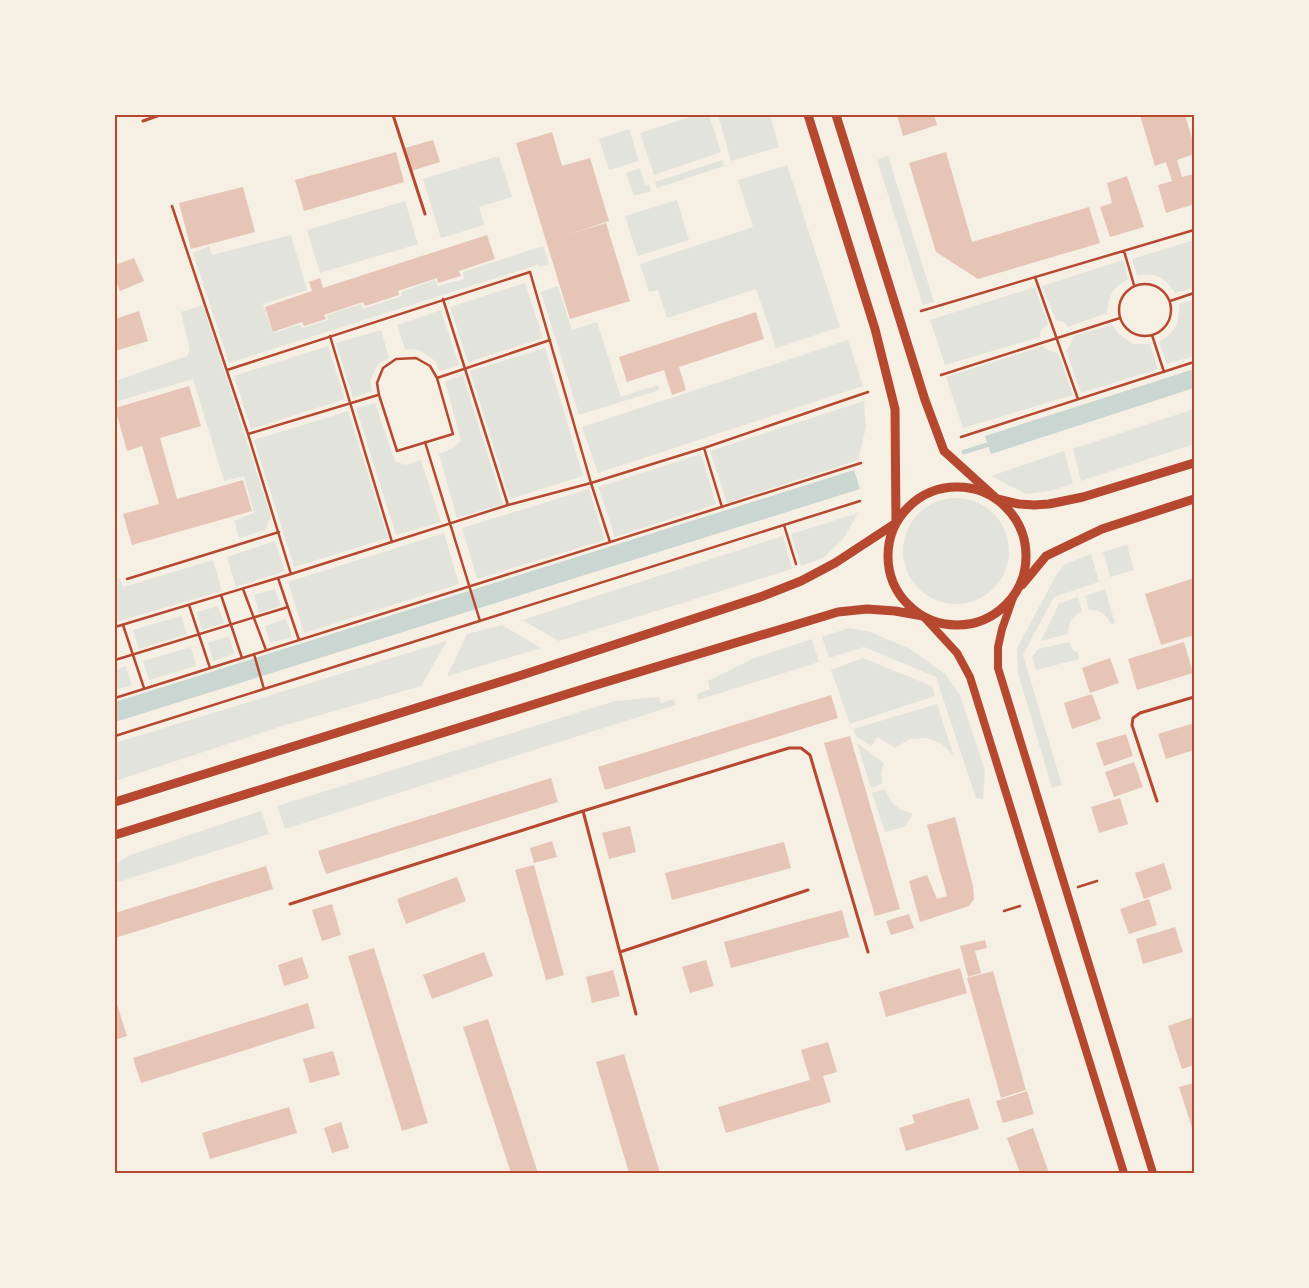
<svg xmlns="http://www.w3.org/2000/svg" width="1309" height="1288" viewBox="0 0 1309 1288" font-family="'DejaVu Sans',sans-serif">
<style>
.green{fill:#e2e4dc}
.water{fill:#c9d6d2}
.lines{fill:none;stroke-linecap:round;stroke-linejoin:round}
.stream{stroke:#c9d6d2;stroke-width:4.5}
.building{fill:#e6c5b7}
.path{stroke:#b5482f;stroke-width:2.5}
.service{stroke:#b5482f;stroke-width:3}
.secondary{stroke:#b5482f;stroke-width:8}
.primary{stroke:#b5482f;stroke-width:9}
.neatline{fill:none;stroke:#b5482f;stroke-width:2}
</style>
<rect width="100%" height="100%" fill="#f6efe4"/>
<!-- green -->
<path class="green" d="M696,115H709L721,152L654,175L640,133Z
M718,115H770L779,147L731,161Z
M629,129L639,161L609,170L599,139Z
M499,156L512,197L479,207L484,225L441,238L423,179Z
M888,156L934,302L923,305L877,160Z
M722,160L724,166L657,188L655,182Z
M787,165L840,327L776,348L756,289L667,318L658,290L649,292L640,264L753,227L738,180Z
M640,168L645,185L649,184L651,191L634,196L626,173Z
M677,200L689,240L638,256L625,216Z
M405,201L418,244L320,273L307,230Z
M291,235L307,290L263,304L273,333L301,324L302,328L328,320L327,315L361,304L363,309L402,296L401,292L435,280L438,286L464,279L463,272L543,246L549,264L541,267L537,265L229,363L193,253L209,246L212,255Z
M1194,240V288L1175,293C1163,276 1158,273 1137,275L1132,259Z
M1123,260L1128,279C1112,289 1109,294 1107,313L1068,327L1064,322L1056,320L1042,286Z
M525,283L543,338L468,362L450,307Z
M558,286L572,330L597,322L621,397L658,385L659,390L579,415L541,292Z
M1035,287L1048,324L1041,330L1040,337L945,365L930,320Z
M1194,299V356L1167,364L1159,342C1176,331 1179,325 1179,304Z
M203,305L271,517L265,530L239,538L234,521L254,513L244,476L224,481L193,379L115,402V381L187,356L190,350L181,312Z
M441,310L459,365L440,371L434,360L419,350L405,349L397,325Z
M1112,325L1119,334L1133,344H1150L1158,369L1081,393L1066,350L1071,344L1073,336Z
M381,330L389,358L379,363L370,380L372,391L353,398L336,343Z
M848,340L863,386L598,473L582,427Z
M328,346L345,399L251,429L234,376Z
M1043,346L1049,351L1058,353L1073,395L963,428L946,377Z
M545,348L583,476L510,499L470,371Z
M463,375L503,504L457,518L439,454L453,448L461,441L445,381Z
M864,401L866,427L858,460L727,503L710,451Z
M375,403L395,461L405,465L421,460L441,522L396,535L356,408Z
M1194,409V444L1081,481L1073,449Z
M348,411L388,538L294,567L254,440Z
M1064,451L1073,484L1050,491L1026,494L991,476Z
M701,454L716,504L615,537L598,487Z
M589,489L605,540L477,579L462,528Z
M903 551a53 53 0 1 1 106 0a53 53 0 1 1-106 0Z
M858,513L843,539L823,558L801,566L791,534Z
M444,533L459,584L304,633L288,582Z
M783,536L792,569L559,641L522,620Z
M275,541L285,571L236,587L227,557Z
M1127,545L1134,570L1110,577L1103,552Z
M1091,554L1099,582L1054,597L1023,655L1062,785L1052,788L1018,673L1017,648L1058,572L1066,564Z
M213,560L222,591L115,622V578L119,577L123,587Z
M275,589L281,606L259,613L254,595Z
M1105,589L1115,623L1111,624C1106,614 1100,610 1089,610L1085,596Z
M1078,597L1082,611C1072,617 1068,623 1068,634L1041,641L1059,603Z
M218,606L224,623L202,630L197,612Z
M181,616L187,634L139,649L133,630Z
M286,619L292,637L270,643L265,626Z
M502,625L541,648L447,676L467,634Z
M849,628L868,631L910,649L945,674L960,695L985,770L983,799L976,798L936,677L864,647L829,658L822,637Z
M229,636L235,654L213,661L208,643Z
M812,639L819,662L698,700L697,694L710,689L708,681L754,658Z
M447,641L421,686L279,727L115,781V743Z
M1069,642L1073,650L1078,653L1079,659L1036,670L1032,657L1038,649Z
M191,647L196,666L149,680L143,661Z
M863,658L932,686L935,696L850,724L831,670Z
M126,666L132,685L115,690V670Z
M659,697L661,703L674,699L676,705L285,829L277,806L615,701Z
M937,704L954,756L942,744L927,738L910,739L895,748L878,737L871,746L856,736L853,729Z
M857,743L884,763L881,773L883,783L871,788Z
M885,789C892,806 896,808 913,814L904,827L885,832L872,793Z
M261,811L269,834L115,883V864L130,855Z"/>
<!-- water -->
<path class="water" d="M1194,369V388L991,454L985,436Z
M854,470L860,489L115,722V702Z"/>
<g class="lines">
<!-- stream -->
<path class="stream" d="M964,452L993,443"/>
</g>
<!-- building -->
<path class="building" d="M897,115H934L937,125L903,136Z
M1140,115H1185L1194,145V154L1177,160L1182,177L1194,174V204L1166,213L1158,185L1172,181L1166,162L1155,166Z
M552,132L562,166L590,158L609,221L570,234L606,223L630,301L570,319L516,143Z
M433,140L440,162L411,171L405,148Z
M396,152L404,182L304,211L295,180Z
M946,152L972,242L1089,207L1100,243L978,279L936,252L909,163Z
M1127,176L1144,227L1110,237L1100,207L1112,203L1107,183Z
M243,187L255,232L191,249L179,203Z
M487,235L495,259L459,271L461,276L438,283L437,278L398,291L399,295L365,306L363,302L324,315L326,319L304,326L302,322L273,332L265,307L312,291L309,282L320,278L323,288Z
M134,258L144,281L120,291L115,278V265Z
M139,311L148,341L115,351V319Z
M756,312L764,339L679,367L686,390L672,395L664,370L627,382L619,357Z
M189,386L201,426L160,438L177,499L243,480L252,511L132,545L123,514L159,504L142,446L127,451L115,408Z
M1194,578V635L1161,645L1145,594Z
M1184,642L1193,673L1137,690L1128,659Z
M1110,658L1119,683L1090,693L1082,668Z
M1092,694L1101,719L1072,729L1064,703Z
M831,695L838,718L605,790L598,767Z
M1194,723V750L1166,759L1158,734Z
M1126,734L1133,756L1104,766L1096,743Z
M850,736L900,909L875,916L824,743Z
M1134,762L1143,787L1114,797L1105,772Z
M551,778L558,802L326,874L318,851Z
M1120,798L1128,824L1099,833L1091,807Z
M955,817L973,886L974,899L969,906L920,922L909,881L927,875L937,899L947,896L927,825Z
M630,826L636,852L609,859L602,833Z
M552,841L557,857L534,863L530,848Z
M784,842L791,868L672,900L665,873Z
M1164,863L1172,889L1144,899L1135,873Z
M534,865L564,975L546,980L515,870Z
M266,866L273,889L115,938V913Z
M457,877L466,901L406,924L397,899Z
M1149,899L1157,925L1129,934L1120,909Z
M332,904L341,935L322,941L312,910Z
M842,910L849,937L731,968L724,942Z
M909,914L914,928L891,935L886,921Z
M1175,927L1183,952L1143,964L1136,939Z
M985,940L987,948L975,951L981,973L968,977L960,946Z
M374,948L428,1123L402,1131L348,956Z
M484,952L493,976L432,999L423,975Z
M302,957L309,978L284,986L278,965Z
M706,960L714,986L690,993L682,967Z
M960,968L967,993L886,1017L879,992Z
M613,970L620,996L592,1003L586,977Z
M993,971L1026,1090L1001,1098L967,978Z
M115,998L127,1036L115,1040Z
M308,1003L315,1028L141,1083L133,1058Z
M1194,1017V1065L1182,1069L1168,1026Z
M488,1019L538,1173H511L463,1027Z
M828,1042L837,1072L823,1076L831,1102L726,1133L718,1107L810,1080L801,1050Z
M333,1051L340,1075L310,1083L303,1059Z
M624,1054L660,1173H629L596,1062Z
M1194,1083V1134L1179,1087Z
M1027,1091L1034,1114L1003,1123L996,1101Z
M969,1098L979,1129L906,1151L899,1128L915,1123L912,1115Z
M289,1107L297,1133L210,1159L202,1133Z
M341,1122L349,1148L332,1153L324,1128Z
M1033,1128L1049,1173H1020L1007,1138Z"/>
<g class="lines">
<!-- path -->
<path class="path" d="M115,116L119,115
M172,206L248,434L291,574
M1124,251L1134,285
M1035,277L1078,399
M1119 310a26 26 0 1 1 52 0a26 26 0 1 1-52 0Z
M443,299L508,505
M1170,301L1194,293
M921,311L1194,230
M1152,335L1164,372
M330,336L392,542
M416,358L430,366L437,378L453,434L397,451L379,395L377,383L383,368L396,359Z
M227,370L530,272L591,483L610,542
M941,375L1120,318
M437,378L550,340
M248,434L378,395
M961,437L1194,362
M425,442L480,621
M704,448L722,507
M784,525L796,564
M278,578L299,640
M127,579L279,532
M243,589L266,650
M221,595L242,658
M189,605L210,668
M123,625L144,688
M115,627L291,574L508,505L591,483L704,448L868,392
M254,654L264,689
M115,660L288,607
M115,698L861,463
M115,736L860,501
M1078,887L1097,881
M1004,911L1020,906"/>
<!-- service -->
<path class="service" d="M393,115L425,214
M143,121L160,115
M1157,801L1132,725L1133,718L1140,713L1194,697
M583,811L636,1014
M290,904L583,811L789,748H801L810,755L868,952
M620,952L808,890"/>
<!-- secondary -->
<path class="secondary" d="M1014,595L1002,629L998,647V668C1049,837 1102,1004 1153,1173
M923,616L957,653L970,677L1124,1173"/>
<!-- primary -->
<path class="primary" d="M836,115L925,400L944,451L997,499L1019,504L1034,505L1049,504L1083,497L1194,463
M888 556a69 69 0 1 1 138 0a69 69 0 1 1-138 0Z
M1022,585L1046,556L1102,529L1194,499
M115,802L522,675L763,596L801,581L835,563L896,523L895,409L875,329L808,115
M115,835L596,685L838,612L867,609L895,611L923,616"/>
</g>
<!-- border -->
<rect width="1309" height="1288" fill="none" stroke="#f6efe4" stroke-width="232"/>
<rect x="116" y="116" width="1077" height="1056" class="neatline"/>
</svg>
